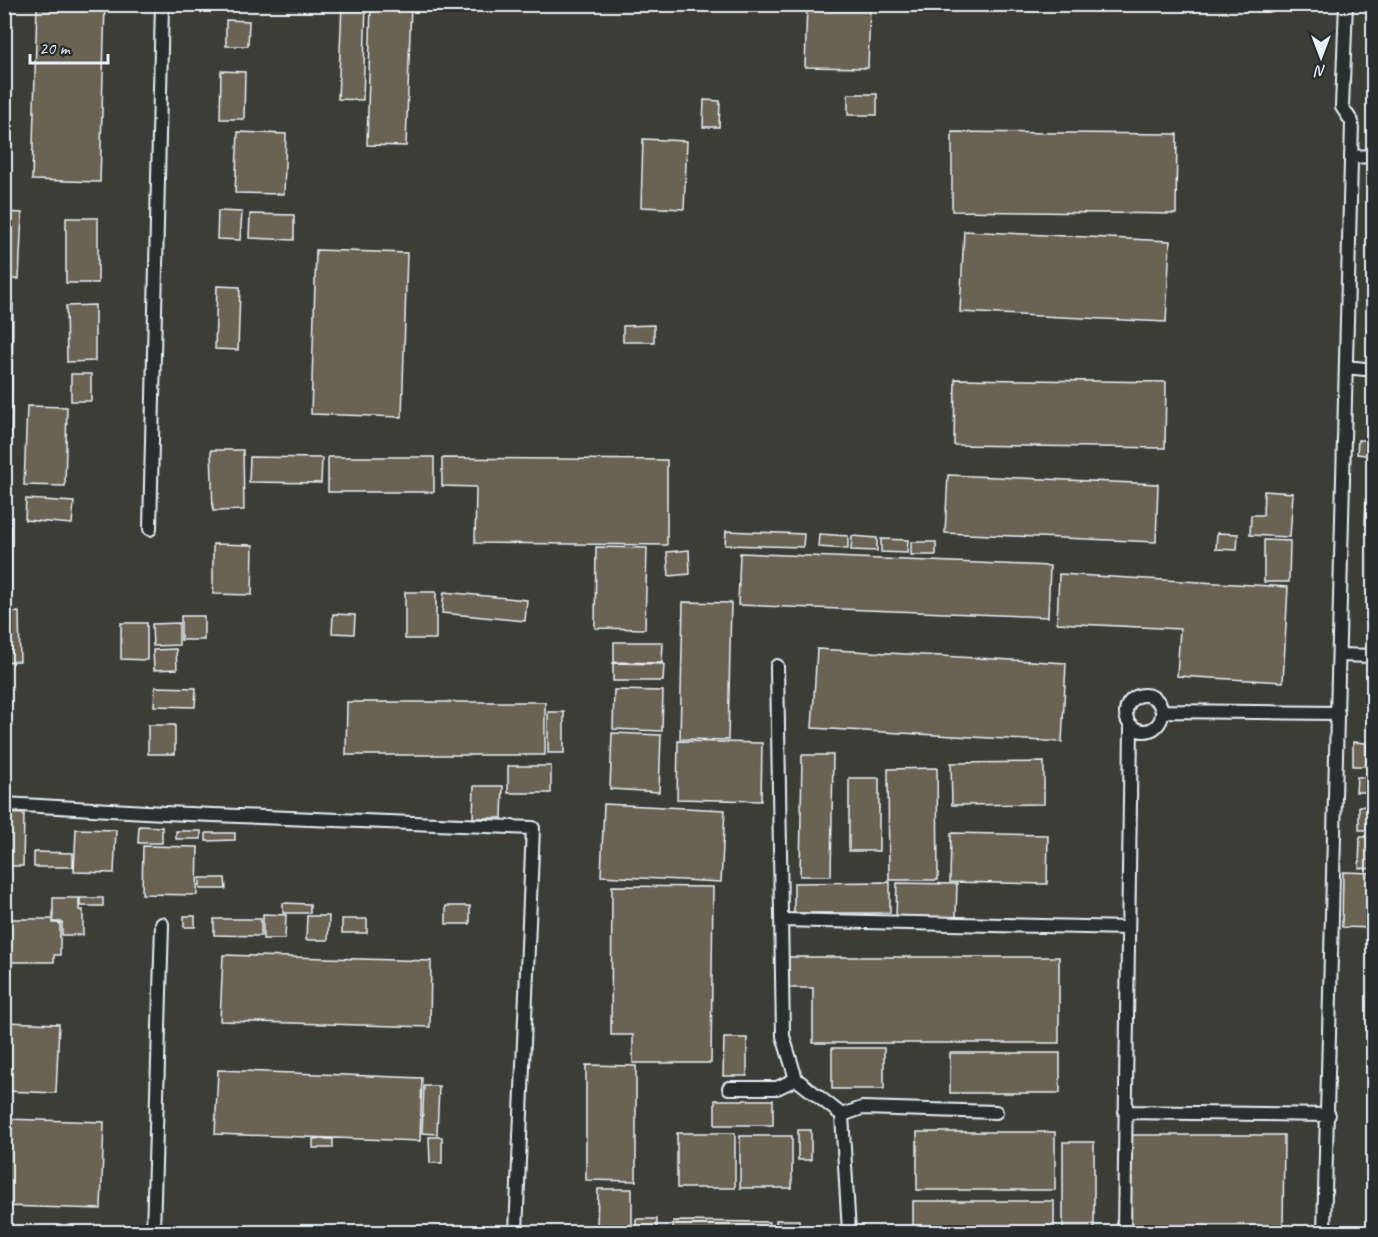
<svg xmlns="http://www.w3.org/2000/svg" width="1378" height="1237" viewBox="0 0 1378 1237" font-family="Caveat,sans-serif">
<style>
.built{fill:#3e3d39}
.building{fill:#6b6353;stroke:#e8f1f8;stroke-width:1.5}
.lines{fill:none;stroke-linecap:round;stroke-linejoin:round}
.service-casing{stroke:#e8f1f8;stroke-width:16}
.service{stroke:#2a2d2e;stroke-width:12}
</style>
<rect width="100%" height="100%" fill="#2a2d2e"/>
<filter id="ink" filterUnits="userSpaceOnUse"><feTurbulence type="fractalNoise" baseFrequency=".0167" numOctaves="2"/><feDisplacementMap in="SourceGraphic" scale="12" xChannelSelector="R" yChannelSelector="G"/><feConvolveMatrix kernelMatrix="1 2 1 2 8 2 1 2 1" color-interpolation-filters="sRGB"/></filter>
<g filter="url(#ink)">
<!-- built -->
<path class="built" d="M5,5H1373V1232H5Z"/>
<!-- building -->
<path class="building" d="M37,4H105L100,182L32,180Z
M342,4H366L363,100L338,99Z
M371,4H411L406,146L367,145Z
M807,4H870L868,68L805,67Z
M226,20L249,21L248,46H226Z
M221,71L245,72L244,119H220Z
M848,94H877V115H848Z
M704,100L720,101L719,127H703Z
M238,132L286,134L284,194L235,193Z
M952,132L1177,134L1176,214L952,211Z
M643,139L687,141L684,209L641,207Z
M218,211L242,212L240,240L217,239Z
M4,212L22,213L19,279H4Z
M250,214L294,215V240L249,238Z
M66,218H98V283H66Z
M964,231L1170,241L1166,322L960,312Z
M316,250L407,253L402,417L311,414Z
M217,286L240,287L238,350L215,349Z
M4,304H13L11,463H4Z
M95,305V361L67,362L66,306Z
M654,325V342H623V326Z
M71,374H91V401H71Z
M955,379L1166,382L1165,448L954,445Z
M27,406L67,407L65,486L24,485Z
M1358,440H1374V456L1357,454Z
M211,450H243L244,510L213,511Z
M250,457L322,458L321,483L249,482Z
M328,457H434V492H328Z
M442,458L667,460V545L475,543L476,487L442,486Z
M948,475L1158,484L1156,542L945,533Z
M1264,491L1293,493L1290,537L1250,535L1251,515H1263Z
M26,499L74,502L72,524L25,520Z
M1366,503L1374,504V524H1365Z
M4,518H11V593H4Z
M726,531L804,534L803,547L725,545Z
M1217,533L1238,534L1237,550L1216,549Z
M819,534L848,536V549L818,547Z
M852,536L877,538V551L851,550Z
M881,539L908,540L907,553L881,552Z
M1264,540L1290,541L1289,582H1264Z
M911,542H936V555H911Z
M213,544L253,545L252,595L213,594Z
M596,547L647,548L645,629L595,628Z
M689,550L690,574L669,576L667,552Z
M740,553L1050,566L1048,617L738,605Z
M1059,574L1288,587L1283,682L1177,676L1180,629L1057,623Z
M405,592H436V639H405Z
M444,592L527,600L525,621L442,613Z
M683,602L731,603L728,740L680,739Z
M19,612L20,661L4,662V613Z
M333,614L355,615L354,634L332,633Z
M181,616H204V640H181Z
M121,623H147V660L121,659Z
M179,623V645L153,646L152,624Z
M614,642H663L662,663L614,662Z
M176,649L177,669L154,670L153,650Z
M817,649L1066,663L1062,742L812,728Z
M613,663L664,664L663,681H613Z
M155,687L196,688L195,707L154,706Z
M614,690L663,691L662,731L613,729Z
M347,702H545V755H346Z
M548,712H564V753H548Z
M148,725H175V754H148Z
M612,733L661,735L659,792L610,789Z
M678,741L762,743L761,801L677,799Z
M1353,742L1366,743V766H1353Z
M802,755H833L831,876H800Z
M1044,762V804L952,805L951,763Z
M508,766H551V793H508Z
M937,768L938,880H889L888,769Z
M1357,777H1371V792H1356Z
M849,778H879V851H849Z
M474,786H503L502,818H473Z
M604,804L725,810L721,882L601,876Z
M1359,806L1372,807V830H1359Z
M4,813L24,814L23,866H4Z
M139,826L162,827V843H138Z
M76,829L116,830L114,873L74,872Z
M176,831H201V839H176Z
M206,833H235V840L206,841Z
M951,833L1048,835L1047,884L950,882Z
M1360,837H1374V869L1359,868Z
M143,846L198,847L197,895L142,894Z
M34,852L73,853V867H34Z
M1343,872L1374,873V928L1342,927Z
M200,878H225L226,889H200Z
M890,882V913H794V883Z
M897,883L957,884L956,917L896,916Z
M612,886L713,887L711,1063H633V1035H611Z
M53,898H79V910H83V935H62V922H53Z
M80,898H103V906H80Z
M283,903L310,904V913H283Z
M446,906H470V924H446Z
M263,914L286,915L285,939H263Z
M184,916H195V927H184Z
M307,916H329L328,940H306Z
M8,919H53V923H60V955H54V962H4V935H8Z
M214,919H261V936L214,935Z
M342,919H367V933H342Z
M223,955L431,961L430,1027L220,1021Z
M787,957H1059V1043H813V988H787Z
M4,1022L59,1024L56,1093L4,1091Z
M724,1038H747V1076H723Z
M832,1048H884V1089H832Z
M950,1053H1060V1093H950Z
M586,1065L636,1066V1181L586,1180Z
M218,1070L422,1078L420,1141L215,1134Z
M424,1086H439L437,1134L422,1133Z
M715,1100H773V1125H715Z
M4,1119L104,1122L101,1209L4,1206Z
M798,1130H811V1160H798Z
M917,1132H1055V1190H917Z
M677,1133H735V1188H677Z
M1131,1135H1284L1283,1232H1130Z
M740,1136H792V1188H740Z
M429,1137H442V1163H430Z
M313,1139H333V1148H313Z
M1063,1142H1094V1232H1063Z
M598,1189H632V1227H597Z
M913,1201H1054V1232H913Z
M636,1219H657V1232H636Z
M776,1220H799V1231H776Z
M673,1221L769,1222L768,1232H673Z
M1373,1226V1232H1348V1227Z
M577,1229H613V1232H577Z"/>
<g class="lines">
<!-- service casing -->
<g class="service-casing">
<path id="service" d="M1351,157L1374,156
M1346,367L1374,370
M150,529L162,4
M1339,655L1374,656
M777,666L783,1036L796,1079L842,1115L849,1232
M1126 713a18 18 0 1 1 36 0a18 18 0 1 1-36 0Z
M1163,711L1338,713
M4,804L164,813L533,828L516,1232
M781,920L1128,928
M729,1088H777L796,1079
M1125,1112L1329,1115
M842,1115L862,1108L996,1112
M153,1232L162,924
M1124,1232L1131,728
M1324,1232L1352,122L1342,107L1346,4"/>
</g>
<!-- service -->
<use href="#service" class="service"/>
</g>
</g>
<!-- margin -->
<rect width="1378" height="1237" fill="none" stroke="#2a2d2e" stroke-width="24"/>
<rect x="12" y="12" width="1354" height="1213" fill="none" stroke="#e8f1f8" stroke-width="2" filter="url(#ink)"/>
<!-- north arrow -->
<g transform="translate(1321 57) rotate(180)" stroke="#2a2d2e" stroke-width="4.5" paint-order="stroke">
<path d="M0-4.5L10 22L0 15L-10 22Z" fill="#e8f1f8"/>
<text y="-9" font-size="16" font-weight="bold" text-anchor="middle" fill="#e8f1f8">N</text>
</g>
<!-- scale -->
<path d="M30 54v9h78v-9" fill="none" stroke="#e8f1f8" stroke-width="3"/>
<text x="39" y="54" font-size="18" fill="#e8f1f8" stroke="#2a2d2e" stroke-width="4.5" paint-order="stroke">20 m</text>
</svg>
